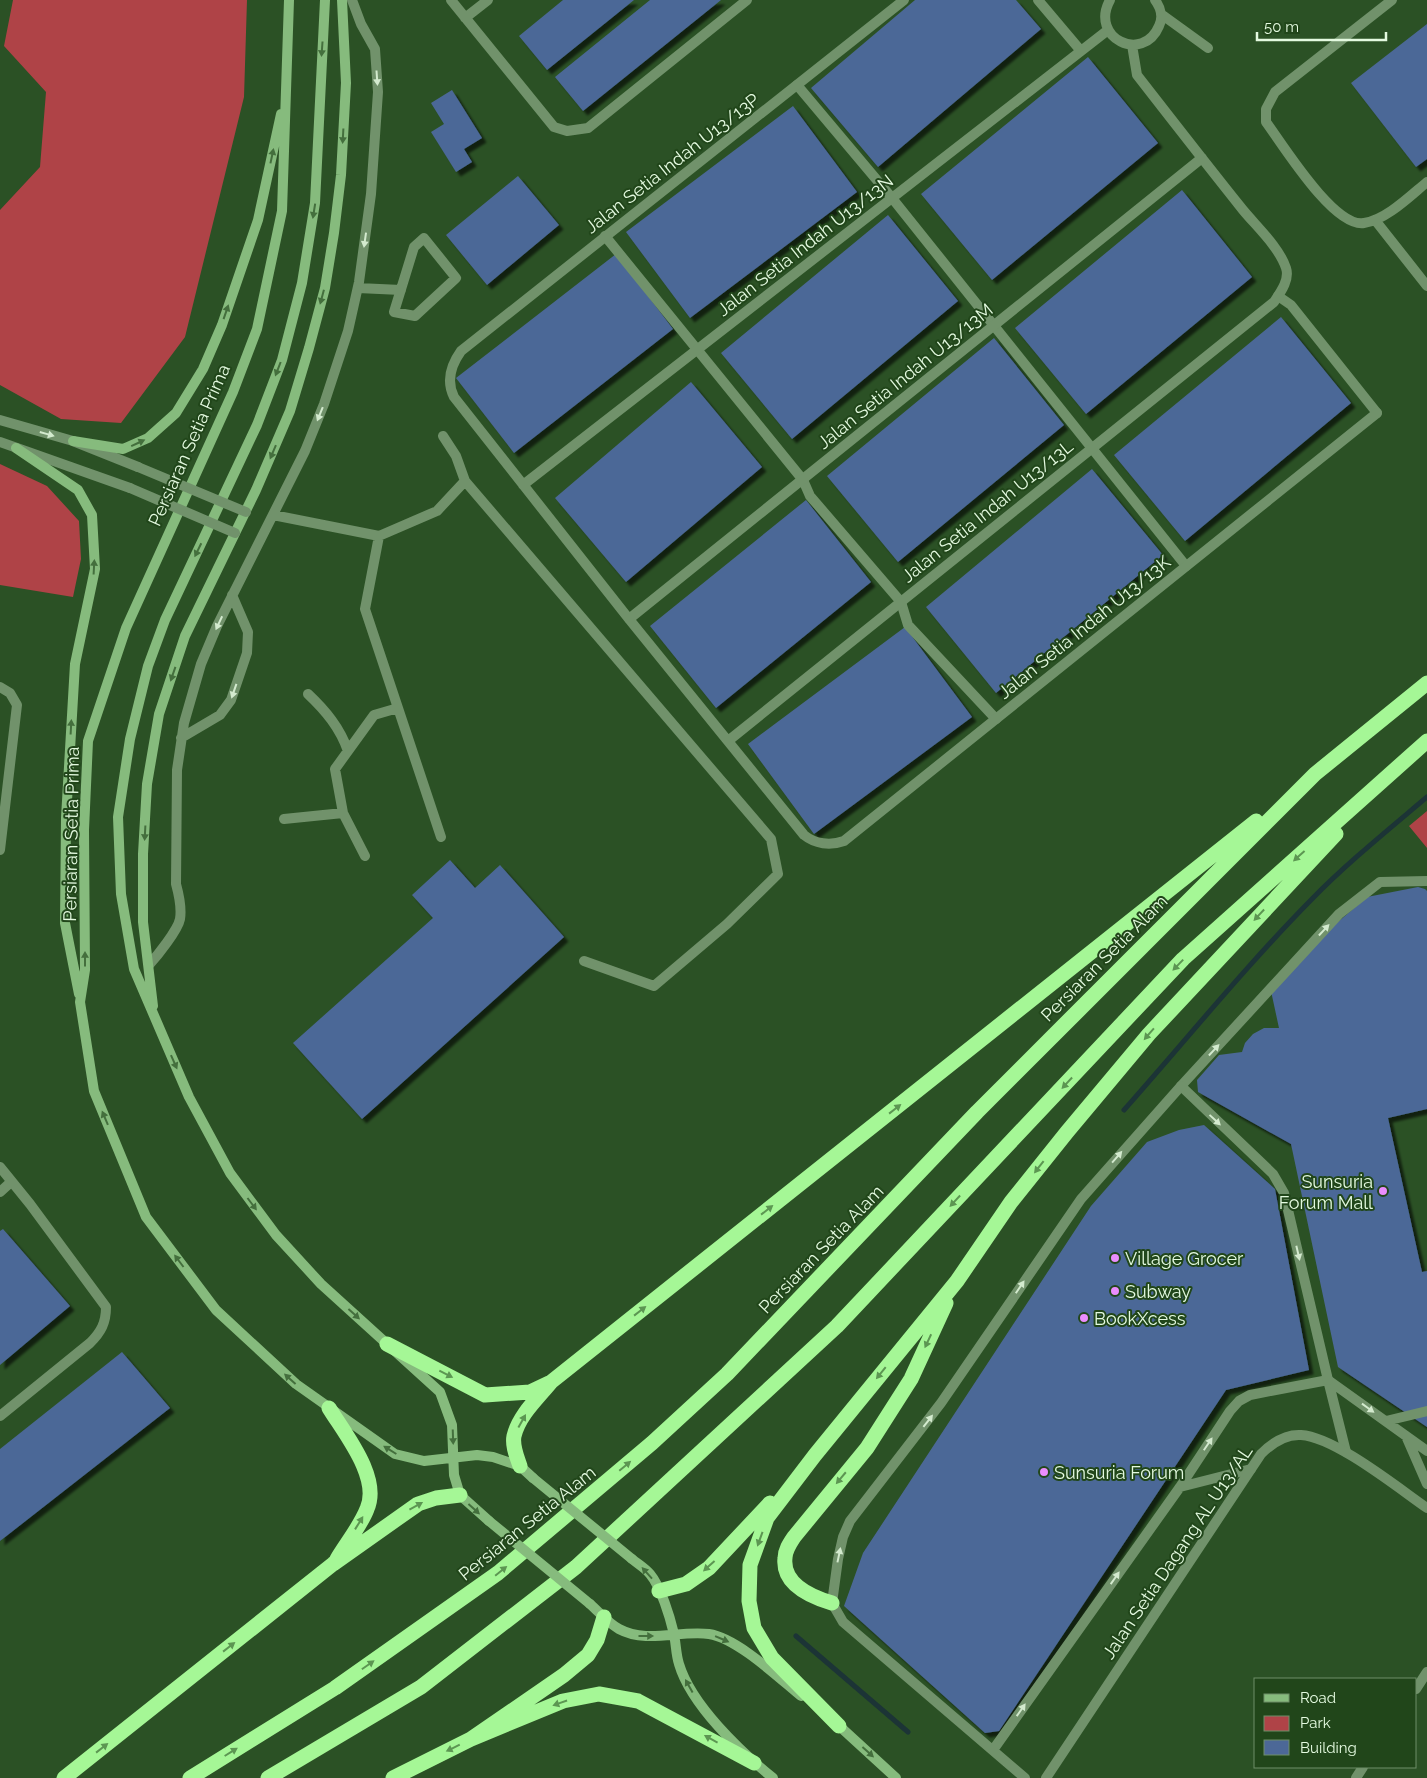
<svg xmlns="http://www.w3.org/2000/svg" width="1427" height="1778" viewBox="0 0 1427 1778" font-family="Raleway,sans-serif">
<style>
.green{fill:#af4347}
.lines{fill:none;stroke-linecap:round;stroke-linejoin:round}
.stream{stroke:#1c3436;stroke-width:5}
.building{fill:#4c6897;filter:url(#shadow)}
.lane{stroke:#71926b;stroke-width:10}
.street{stroke:#71926b;stroke-width:10}
.secondary{stroke:#86bb7d;stroke-width:10}
.highway{stroke:#a5f796;stroke-width:15}
.street-bridge{stroke:#71926b;stroke-width:10}
.secondary-bridge{stroke:#86bb7d;stroke-width:10}
.oneway{fill:#446f3d}
.oneway2{fill:#d3eace}
.oneway3{fill:#5c9652}
.poi-dot{fill:#ea8dfd;stroke:#21461a;stroke-width:2}
.labels{text-anchor:middle;dominant-baseline:central;stroke-width:4;stroke-linejoin:round;paint-order:stroke}
.street-label{font-size:18px;fill:#e4fae0;stroke:#21461a}
.poi-label{font-size:18px;fill:#e4fae0;stroke:#21461a;text-anchor:start}
</style>
<defs>
<filter id="shadow"><feDropShadow dx="4.5" dy="4.5" stdDeviation="1" flood-color="#0009"/></filter>
</defs>
<rect width="100%" height="100%" fill="#2b5125"/>
<!-- green -->
<path class="green" d="M13,0H247L244,97L185,337L121,423L61,419L0,385V210L40,167L46,92L4,46Z
M0,464L47,486L79,521L81,559L73,597L0,585Z
M1427,811V848L1409,826Z"/>
<g class="lines">
<!-- stream -->
<path class="stream" d="M1124,1110C1186,1040 1245,967 1311,900C1346,864 1388,830 1427,797
M796,1636L908,1732"/>
</g>
<!-- building -->
<path class="building" d="M563,0H634L547,70L519,36Z
M650,0H721L583,111L555,77Z
M915,0H1016L1041,29L878,167L811,88Z
M1427,24V159L1416,167L1351,83Z
M1088,57L1158,143L992,280L921,194Z
M452,90L482,138L464,149L472,162L456,172L431,132L444,124L431,103Z
M793,106L857,192L690,318L626,232Z
M518,176L559,225L487,285L446,235Z
M1182,190L1252,277L1086,414L1015,328Z
M888,215L958,301L792,439L721,353Z
M616,254L673,329L514,453L456,378Z
M1281,317L1351,403L1185,541L1114,455Z
M994,338L1064,425L898,562L827,476Z
M691,382L762,467L626,582L555,498Z
M1092,469L1163,555L996,693L926,607Z
M806,500L871,582L716,708L650,626Z
M905,627L972,717L814,834L748,744Z
M450,860L475,888L500,865L564,937L362,1119L293,1043L433,918L412,895Z
M1418,887L1425,889L1427,891V1109L1388,1118L1422,1272L1427,1271V1427L1338,1367L1291,1144L1198,1092L1197,1080L1219,1055L1242,1052L1245,1043L1253,1034L1264,1028H1279L1271,991L1331,928L1367,897Z
M1204,1125L1275,1189L1309,1370L1226,1390L999,1731L985,1733L844,1606L863,1553L1091,1206L1147,1142L1179,1130Z
M3,1229L70,1306L0,1365V1231Z
M122,1352L170,1408L0,1541V1449Z"/>
<g class="lines">
<!-- lane -->
<path class="lane" d="M797,85L892,198L1186,566
M605,236L803,480L810,496L901,602L908,625L996,719
M424,238L456,278L415,316L394,312L414,247Z
M358,288L401,290
M1278,296L1291,305L1377,413
M443,436L456,456L465,481L771,839L778,874L727,924L654,986L584,961
M273,515L379,536L437,511L465,481
M379,536L365,609L441,837
M308,694C326,711 340,728 348,751
M181,738L220,715L231,700L247,653L248,632L232,595
M284,819L343,813
M365,856L343,813L335,769L374,715L398,708
M149,965C157,956 178,930 180,919C182,907 179,895 176,884L177,770L184,723L201,664L217,626L305,451L324,404L348,331L359,282L371,194L378,92L375,49L361,24L352,0
M1328,1380L1346,1452
M1386,1421L1427,1411
M1406,1436L1427,1484
M1180,1487L1251,1469
M993,1750L1180,1487L1230,1411L1239,1401L1250,1395L1328,1380L1427,1451
M1025,1778L843,1622L832,1603L838,1559L843,1537L850,1521L941,1403L1081,1199L1181,1086L1339,914L1380,882L1427,881"/>
<!-- street -->
<path class="street" d="M451,0L554,127L567,131L588,128L747,0
M904,0L461,351C451,365 446,381 454,397L629,619L804,835C815,844 830,846 844,841L1377,413
M1038,0L1081,51
M1110,0C1089,38 1143,64 1159,26C1163,18 1161,8 1155,0
M1392,0L1275,92L1266,109V122C1283,145 1334,228 1364,223C1386,220 1410,196 1427,182
M1161,14L1208,48
M465,18L488,0
M1375,220L1427,286
M0,420L73,441L138,467
M0,442L130,488
M523,485L1108,30
M629,619L1202,158
M0,687L10,693L17,705L0,850
M728,741L1274,302C1280,293 1290,280 1286,268C1279,247 1257,227 1243,210C1207,165 1172,120 1137,75L1132,45
M1181,1086L1273,1174L1284,1193L1328,1380
M0,1167L30,1204L106,1307C106,1323 101,1332 90,1343L0,1416
M0,1192L11,1182
M1416,1689L1427,1672
M1046,1778L1261,1454C1272,1443 1285,1434 1301,1435C1335,1437 1398,1488 1427,1508
M1356,1778L1363,1767"/>
<!-- secondary -->
<path class="secondary" d="M289,0L282,211L257,329L233,392L126,628L88,741L84,830L85,970L80,1002L94,1091L146,1217L216,1310L296,1384L395,1454L424,1461L477,1455L493,1457L520,1466L533,1478
M325,0L315,203L302,283L282,360L257,425L165,620L148,666L130,739L118,817L121,894L134,969L189,1097L230,1173L276,1235L321,1284L440,1392L452,1425L454,1475L460,1495L489,1521
M73,441L123,449L148,438L176,413L203,369L222,325L258,220L281,114
M16,448L78,490L92,515L95,569L75,664L66,818L65,923L79,994
M153,1006L143,922V854L147,784L159,714L185,636L256,490L290,411L309,348L325,288L334,233L341,175L346,83L342,0
M632,1559C638,1564 645,1568 650,1574C661,1587 670,1617 674,1634C676,1644 676,1655 679,1664C691,1705 741,1752 773,1778
M590,1604C599,1612 608,1623 619,1629C647,1644 679,1630 709,1634C737,1638 779,1678 801,1696
M836,1723L896,1778"/>
<!-- highway -->
<path class="highway" d="M387,1344L485,1395L530,1392L549,1383
M329,1408C345,1434 381,1478 367,1509C361,1525 346,1544 337,1559
M520,1466C517,1457 512,1446 514,1436C519,1415 538,1398 551,1382L1256,821
M659,1591L686,1584L709,1568L770,1503
M832,1603C812,1597 782,1585 785,1558C785,1550 790,1543 794,1537L867,1448L911,1379L946,1303
M839,1726L772,1658L754,1628L749,1601L750,1565L767,1518L815,1455L957,1281L1011,1202L1067,1132L1149,1034L1336,834
M471,1739L563,1701L599,1694L638,1701L754,1763
M64,1778L333,1564L418,1504L436,1498L460,1495
M190,1778L335,1688L498,1573L652,1443L727,1374L977,1112L1315,774L1427,683
M268,1778L421,1687L576,1567L837,1326L1183,959L1427,741
M393,1778L471,1739L564,1675L588,1655L597,1640L604,1617"/>
<!-- street-bridge -->
<path class="street-bridge" d="M138,467L246,512
M130,488L235,533"/>
<!-- secondary-bridge -->
<path class="secondary-bridge" d="M533,1478L632,1559
M489,1521L590,1604"/>
</g>
<!-- one-way arrows -->
<defs><path id="oneway-solid" d="M-6-.8H1V-3.2L6.5 0L1 3.2V.8H-6Z" transform="scale(1.25)"/></defs>
<g class="oneway">
<use href="#oneway-solid" transform="translate(322 49) rotate(94)"/>
<use href="#oneway-solid" transform="translate(343 136) rotate(93)"/>
<use href="#oneway-solid" transform="translate(272 156) rotate(-78)"/>
<use href="#oneway-solid" transform="translate(314 211) rotate(99)"/>
<use href="#oneway-solid" transform="translate(322 297) rotate(105)"/>
<use href="#oneway-solid" transform="translate(226 312) rotate(-71)"/>
<use href="#oneway-solid" transform="translate(278 369) rotate(111)"/>
<use href="#oneway-solid" transform="translate(138 443) rotate(-25)"/>
<use href="#oneway-solid" transform="translate(273 452) rotate(113)"/>
<use href="#oneway-solid" transform="translate(198 550) rotate(116)"/>
<use href="#oneway-solid" transform="translate(94 567) rotate(-87)"/>
<use href="#oneway-solid" transform="translate(173 674) rotate(109)"/>
<use href="#oneway-solid" transform="translate(71 727) rotate(-87)"/>
<use href="#oneway-solid" transform="translate(145 833) rotate(93)"/>
<use href="#oneway-solid" transform="translate(85 959) rotate(-90)"/>
<use href="#oneway-solid" transform="translate(174 1062) rotate(66)"/>
<use href="#oneway-solid" transform="translate(105 1118) rotate(-113)"/>
<use href="#oneway-solid" transform="translate(252 1204) rotate(53)"/>
<use href="#oneway-solid" transform="translate(179 1261) rotate(-127)"/>
<use href="#oneway-solid" transform="translate(354 1314) rotate(42)"/>
<use href="#oneway-solid" transform="translate(290 1379) rotate(-138)"/>
<use href="#oneway-solid" transform="translate(453 1437) rotate(88)"/>
<use href="#oneway-solid" transform="translate(390 1450) rotate(-148)"/>
<use href="#oneway-solid" transform="translate(474 1509) rotate(42)"/>
<use href="#oneway-solid" transform="translate(647 1573) rotate(-132)"/>
<use href="#oneway-solid" transform="translate(646 1636)"/>
<use href="#oneway-solid" transform="translate(722 1639) rotate(23)"/>
<use href="#oneway-solid" transform="translate(689 1686) rotate(-119)"/>
<use href="#oneway-solid" transform="translate(868 1752) rotate(42)"/>
</g>
<g class="oneway2">
<use href="#oneway-solid" transform="translate(377 78) rotate(86)"/>
<use href="#oneway-solid" transform="translate(365 240) rotate(98)"/>
<use href="#oneway-solid" transform="translate(320 414) rotate(112)"/>
<use href="#oneway-solid" transform="translate(47 434) rotate(16)"/>
<use href="#oneway-solid" transform="translate(219 623) rotate(115)"/>
<use href="#oneway-solid" transform="translate(234 691) rotate(109)"/>
<use href="#oneway-solid" transform="translate(1324 930) rotate(-47)"/>
<use href="#oneway-solid" transform="translate(1214 1050) rotate(-47)"/>
<use href="#oneway-solid" transform="translate(1215 1120) rotate(43)"/>
<use href="#oneway-solid" transform="translate(1117 1157) rotate(-49)"/>
<use href="#oneway-solid" transform="translate(1298 1253) rotate(77)"/>
<use href="#oneway-solid" transform="translate(1020 1287) rotate(-56)"/>
<use href="#oneway-solid" transform="translate(1368 1408) rotate(36)"/>
<use href="#oneway-solid" transform="translate(928 1421) rotate(-52)"/>
<use href="#oneway-solid" transform="translate(1208 1444) rotate(-56)"/>
<use href="#oneway-solid" transform="translate(839 1555) rotate(-78)"/>
<use href="#oneway-solid" transform="translate(1115 1578) rotate(-55)"/>
<use href="#oneway-solid" transform="translate(1021 1710) rotate(-55)"/>
</g>
<g class="oneway3">
<use href="#oneway-solid" transform="translate(1299 856) rotate(138)"/>
<use href="#oneway-solid" transform="translate(1259 915) rotate(133)"/>
<use href="#oneway-solid" transform="translate(1178 965) rotate(134)"/>
<use href="#oneway-solid" transform="translate(1149 1034) rotate(131)"/>
<use href="#oneway-solid" transform="translate(1067 1083) rotate(133)"/>
<use href="#oneway-solid" transform="translate(895 1109) rotate(-38)"/>
<use href="#oneway-solid" transform="translate(1039 1167) rotate(128)"/>
<use href="#oneway-solid" transform="translate(955 1201) rotate(133)"/>
<use href="#oneway-solid" transform="translate(767 1210) rotate(-38)"/>
<use href="#oneway-solid" transform="translate(640 1311) rotate(-38)"/>
<use href="#oneway-solid" transform="translate(928 1341) rotate(115)"/>
<use href="#oneway-solid" transform="translate(881 1373) rotate(129)"/>
<use href="#oneway-solid" transform="translate(446 1374) rotate(27)"/>
<use href="#oneway-solid" transform="translate(522 1421) rotate(-61)"/>
<use href="#oneway-solid" transform="translate(625 1466) rotate(-40)"/>
<use href="#oneway-solid" transform="translate(841 1478) rotate(130)"/>
<use href="#oneway-solid" transform="translate(416 1506) rotate(-29)"/>
<use href="#oneway-solid" transform="translate(359 1523) rotate(-58)"/>
<use href="#oneway-solid" transform="translate(760 1539) rotate(110)"/>
<use href="#oneway-solid" transform="translate(709 1566) rotate(138)"/>
<use href="#oneway-solid" transform="translate(501 1571) rotate(-39)"/>
<use href="#oneway-solid" transform="translate(229 1647) rotate(-38)"/>
<use href="#oneway-solid" transform="translate(368 1665) rotate(-35)"/>
<use href="#oneway-solid" transform="translate(560 1703) rotate(161)"/>
<use href="#oneway-solid" transform="translate(711 1739) rotate(-151)"/>
<use href="#oneway-solid" transform="translate(102 1748) rotate(-38)"/>
<use href="#oneway-solid" transform="translate(453 1748) rotate(154)"/>
<use href="#oneway-solid" transform="translate(231 1752) rotate(-32)"/>
</g>
<!-- markers -->
<g class="poi-dot">
<circle cx="1383" cy="1191" r="5"/>
<circle cx="1115" cy="1258" r="5"/>
<circle cx="1115" cy="1291" r="5"/>
<circle cx="1084" cy="1318" r="5"/>
<circle cx="1044" cy="1472" r="5"/>
</g>
<g class="labels">
<!-- street labels -->
<g class="street-label">
<text transform="translate(672 163) rotate(-38)">Jalan Setia Indah U13/13P</text>
<text transform="translate(805 245) rotate(-38)">Jalan Setia Indah U13/13N</text>
<text transform="translate(905 376) rotate(-39)">Jalan Setia Indah U13/13M</text>
<text transform="translate(189 445) rotate(-66)">Persiaran Setia Prima</text>
<text transform="translate(987 511) rotate(-39)">Jalan Setia Indah U13/13L</text>
<text transform="translate(1084 627) rotate(-39)">Jalan Setia Indah U13/13K</text>
<text transform="translate(71 834) rotate(-89)">Persiaran Setia Prima</text>
<text transform="translate(1104 958) rotate(-45)">Persiaran Setia Alam</text>
<text transform="translate(821 1249) rotate(-46)">Persiaran Setia Alam</text>
<text transform="translate(527 1523) rotate(-39)">Persiaran Setia Alam</text>
<text transform="translate(1177 1552) rotate(-56)">Jalan Setia Dagang AL U13/AL</text>
</g>
<!-- poi labels -->
<g class="poi-label">
<text x="1373" y="1181" text-anchor="end">Sunsuria<tspan x="1373" dy="21">Forum Mall</tspan></text>
<text x="1125" y="1258">Village Grocer</text>
<text x="1125" y="1291">Subway</text>
<text x="1094" y="1318">BookXcess</text>
<text x="1054" y="1472">Sunsuria Forum</text>
</g>
</g>
<!-- legend -->
<rect x="1254" y="1678" width="162" height="90" fill="#21461a" stroke="#6f8e69"/>
<rect x="1264" y="1694" width="25" height="8" fill="#86bb7d" stroke="#6f8e69"/>
<text x="1300" y="1703" font-size="15" fill="#e4fae0">Road</text>
<rect x="1264" y="1716" width="25" height="15" fill="#af4347" stroke="#6f8e69"/>
<text x="1300" y="1728" font-size="15" fill="#e4fae0">Park</text>
<rect x="1264" y="1740" width="25" height="15" fill="#4c6897" stroke="#6f8e69"/>
<text x="1300" y="1753" font-size="15" fill="#e4fae0">Building</text>
<!-- scale -->
<path d="M1257 32v8h129v-8" fill="none" stroke="#e4fae0" stroke-width="2.5"/>
<text x="1264" y="32" font-size="15" fill="#e4fae0" stroke="#21461a" stroke-width="4" paint-order="stroke">50 m</text>
</svg>
